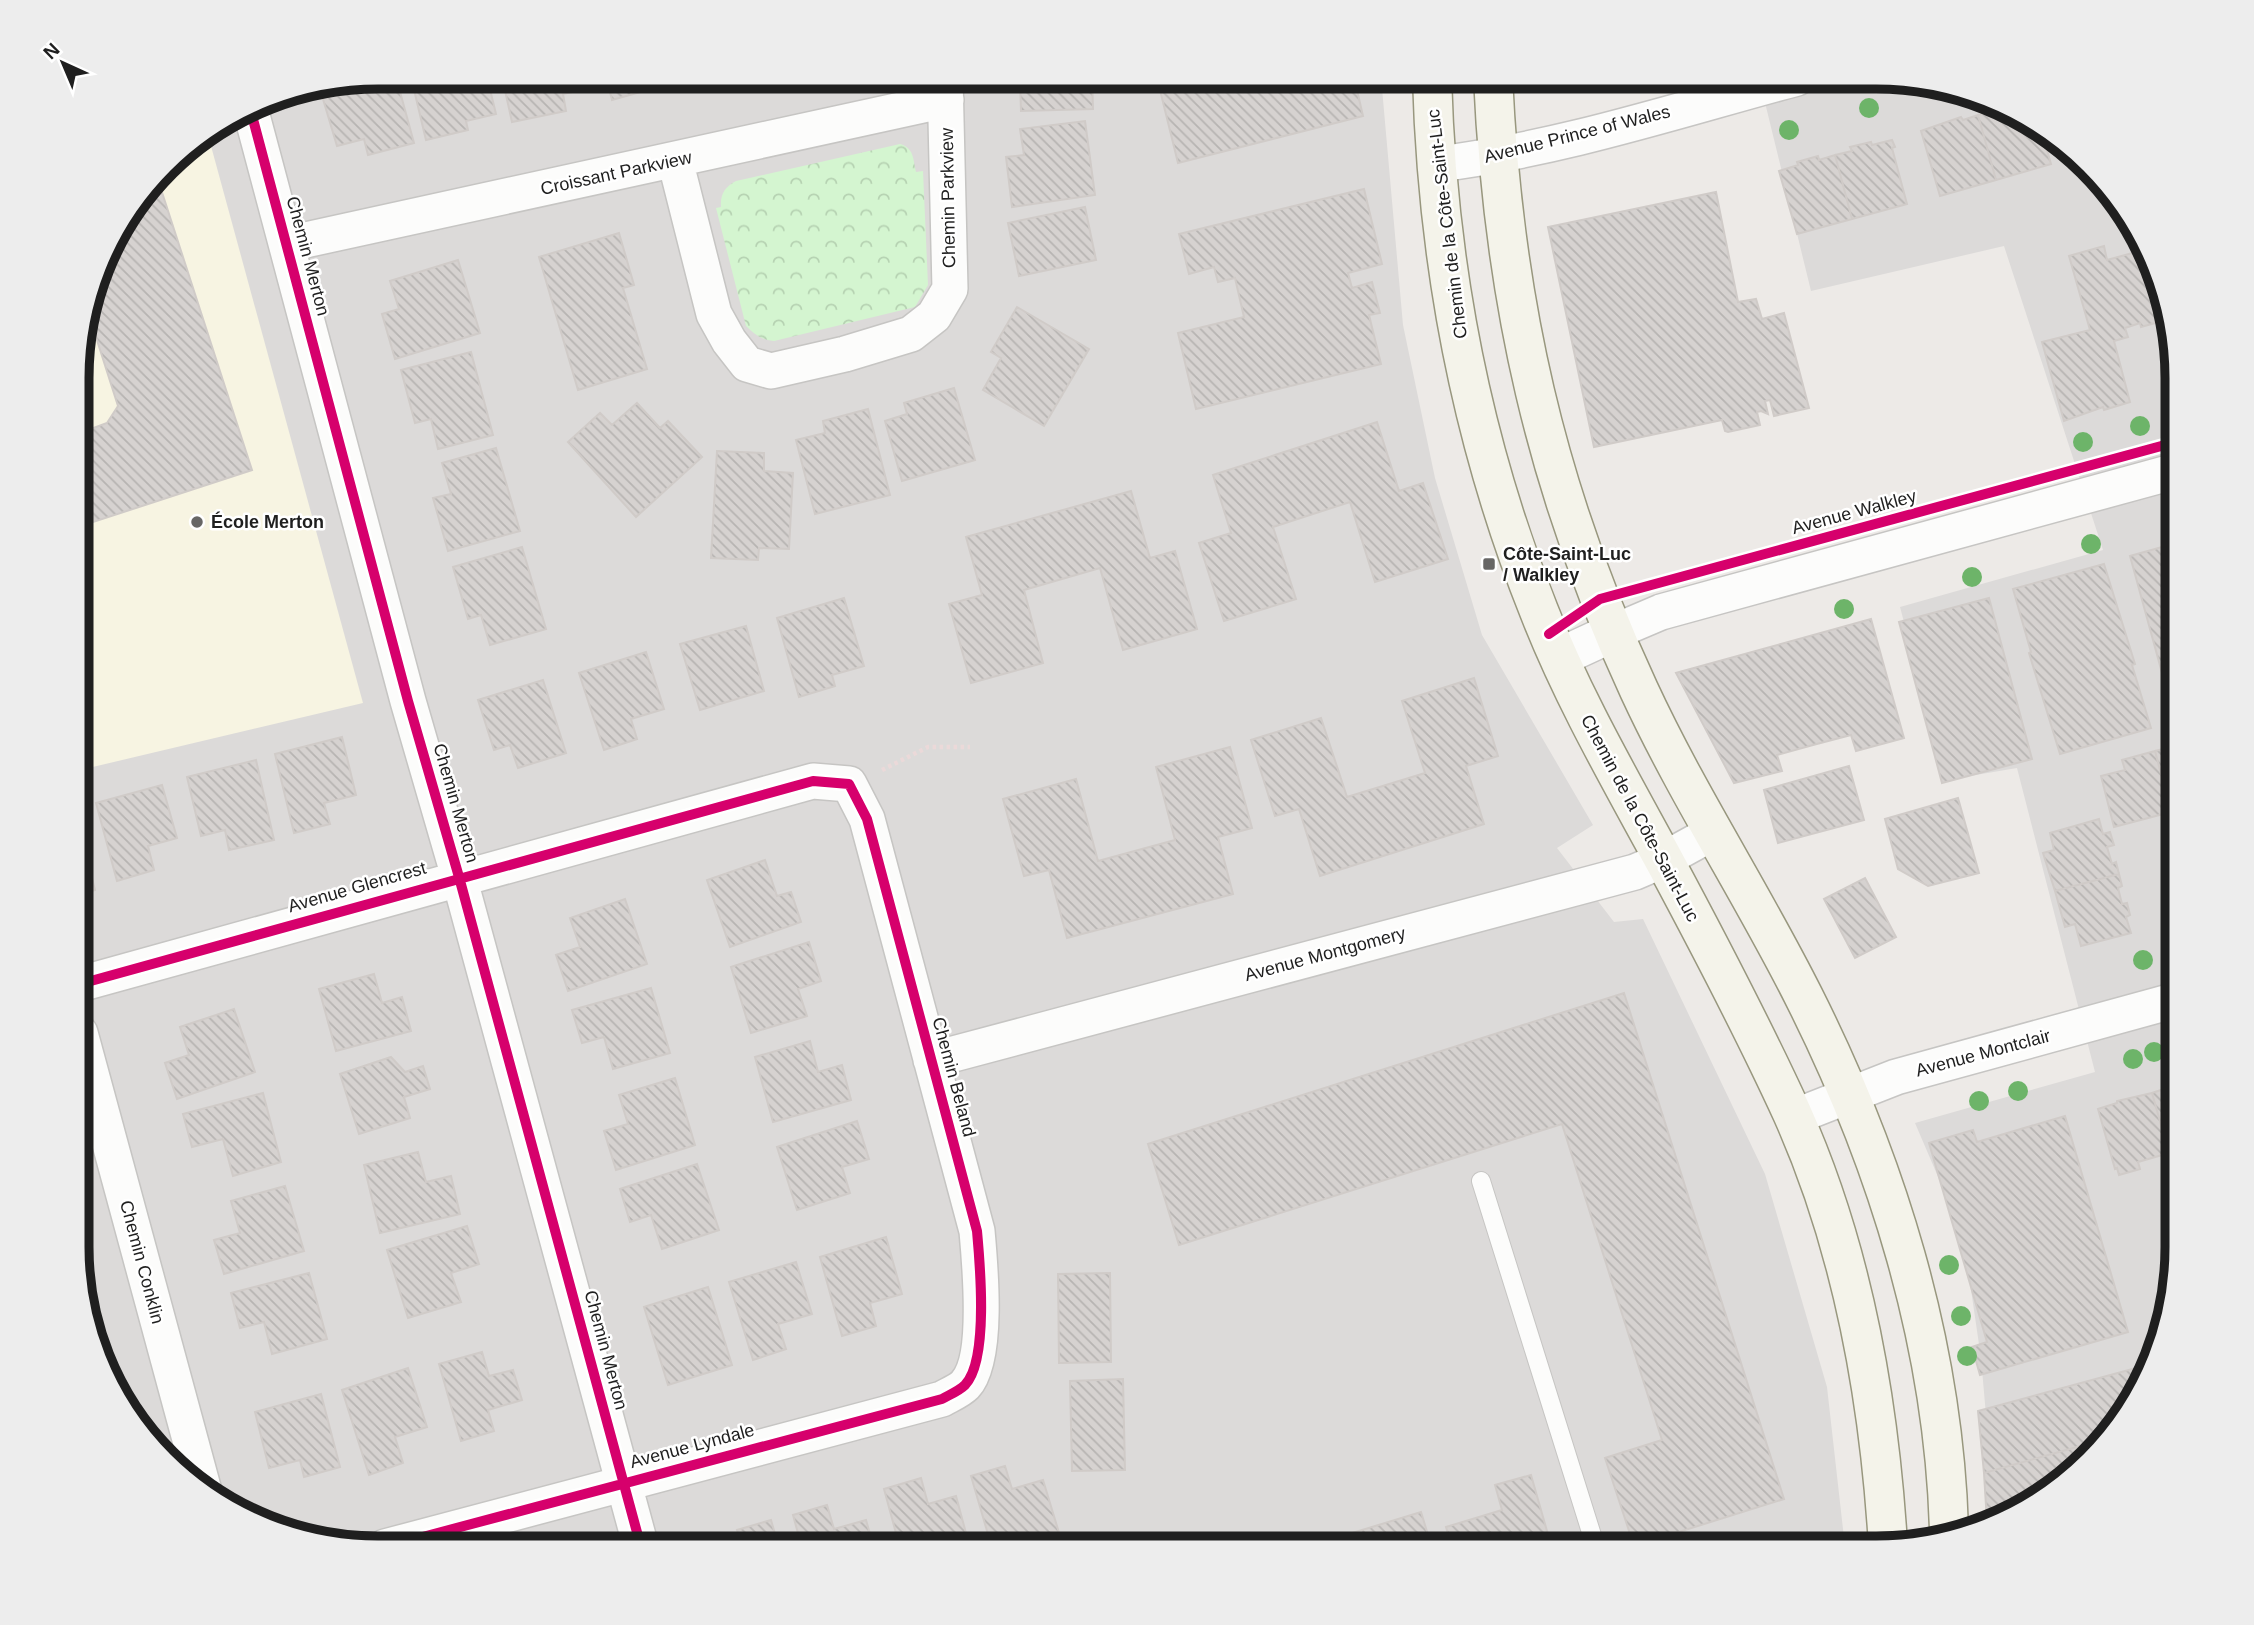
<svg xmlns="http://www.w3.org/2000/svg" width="2254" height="1625" viewBox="0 0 2254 1625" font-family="Arial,sans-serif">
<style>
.residential{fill:#dcdad9}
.education{fill:#f7f4e2}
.park{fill:url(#park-crowns)}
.building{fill:url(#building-back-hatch);stroke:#d0cbc8;stroke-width:2}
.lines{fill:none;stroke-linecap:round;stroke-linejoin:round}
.service-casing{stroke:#c6c5c3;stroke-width:20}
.minor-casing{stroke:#c6c5c3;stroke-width:38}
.tertiary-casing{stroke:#c6c5c3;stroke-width:41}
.secondary-casing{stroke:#98977e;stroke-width:41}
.path{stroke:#ebd9d9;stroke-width:4.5;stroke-dasharray:3.5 3.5;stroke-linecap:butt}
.service{stroke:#fcfcfb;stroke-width:18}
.minor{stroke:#fcfcfb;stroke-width:35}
.tertiary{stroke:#fcfcfb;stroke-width:38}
.secondary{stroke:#f4f3ea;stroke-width:38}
.cycleway-casing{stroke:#fff;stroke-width:15}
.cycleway{stroke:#d6006c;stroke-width:10}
.tree{fill:#6db469}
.poi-dot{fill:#676665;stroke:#fff;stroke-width:2.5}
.labels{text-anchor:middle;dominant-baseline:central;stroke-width:5;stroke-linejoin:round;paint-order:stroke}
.street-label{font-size:18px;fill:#1f1f1f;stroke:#fff}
.poi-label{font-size:18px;font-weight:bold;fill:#1f1f1f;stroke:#fff;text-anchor:start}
.rim{fill:none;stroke:#1f1f1f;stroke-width:9}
</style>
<defs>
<pattern id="park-crowns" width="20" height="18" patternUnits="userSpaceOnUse" patternTransform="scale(1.75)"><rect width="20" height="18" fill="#d4f5d0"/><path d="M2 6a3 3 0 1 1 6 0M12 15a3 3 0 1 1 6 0" fill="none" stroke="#b6d2b2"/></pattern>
<pattern id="building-back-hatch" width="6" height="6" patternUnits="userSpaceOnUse" patternTransform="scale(1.75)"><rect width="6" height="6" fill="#d6d2d0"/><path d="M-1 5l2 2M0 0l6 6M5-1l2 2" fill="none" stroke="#b7b4b2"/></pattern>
</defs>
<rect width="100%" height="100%" fill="#edeae7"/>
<!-- residential -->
<path class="residential" d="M379,77H1381L1403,325L1435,478L1482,635L1593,825L1557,848L1614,922L1643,919L1765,1174L1827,1387L1844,1538L1827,1548L359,1547L281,1532L195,1485L117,1397L80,1285V340L179,152L264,100Z
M1541,77L1601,78L1542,91Z
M1759,78H1895L1990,100L2059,140L2146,245L2176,359V1266L2154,1361L2114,1430L2009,1517L1993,1495L1981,1358L1963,1235L1915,1123L2095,1072L2017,768L1946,780L1900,607L2103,550L2004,246L1811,291Z"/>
<!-- education -->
<path class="education" d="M208,135L363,703L80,770V340L108,245L179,152Z"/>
<!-- park -->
<path class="park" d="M900,144C914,148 913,159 916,172L923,171L928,285L915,307L774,341C762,340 755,335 746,326L716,208L721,207C720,194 725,187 736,181Z"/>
<!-- building -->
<path class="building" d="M379,77H396L414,143L368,155L364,139L337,146L320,89Z
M411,77H487L496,114L466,121L468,130L426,140Z
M502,77H589L591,88L563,94L566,111L512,122Z
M606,77H664L656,79L658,87L612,100Z
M1005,77H1092L1093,109L1021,111L1020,82L1005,83Z
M1193,77H1354L1363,116L1178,163L1159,86Z
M2001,106L2041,129L2051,164L1996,180L1978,115L1995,111L1994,108Z
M1978,115L1996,180L1940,196L1921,131L1961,117L1963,120Z
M1085,121L1095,195L1012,207L1006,157L1024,155L1020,129Z
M1892,140L1895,147L1892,148L1907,204L1852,219L1835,155L1852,151L1850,147L1871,142L1872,145Z
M1835,155L1852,219L1797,234L1779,171L1798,165L1797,162L1818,156L1819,160Z
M158,180L252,470L81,526L80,433L107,423L118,406L88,312L108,245Z
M1364,189L1382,264L1348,273L1352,288L1372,282L1380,313L1369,315L1381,364L1196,409L1178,333L1244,317L1235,278L1218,282L1214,267L1189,274L1179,234Z
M1716,192L1738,302L1756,299L1762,319L1784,313L1809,408L1774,416L1770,400L1765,401L1768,414L1761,411L1757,412L1760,425L1728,432L1725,431L1722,420L1594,447L1548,227Z
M1085,207L1096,260L1019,276L1008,223Z
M619,233L634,285L623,288L647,369L578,390L539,257Z
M2104,246L2107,260L2147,249L2166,320L2141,327L2140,323L2125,328L2128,337L2114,341L2130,402L2104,410L2103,407L2064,421L2042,342L2090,330L2069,256Z
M458,260L480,333L395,359L382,314L399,309L390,281Z
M1017,307L1089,349L1044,426L983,390L1001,358L991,352Z
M471,352L493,435L438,449L431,419L415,423L401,370Z
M954,388L975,460L902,481L885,421L907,414L904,403Z
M637,403L660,428L668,421L702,457L636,517L568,442L600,413L612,425Z
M868,409L890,495L815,514L796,440L825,433L823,421Z
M1377,422L1399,491L1423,483L1448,559L1375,582L1350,502L1273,527L1296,599L1224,621L1199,543L1231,533L1213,475Z
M496,448L520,531L448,551L433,498L451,494L442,463Z
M717,451L764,453V471L793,473L789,549L759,548L758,560L711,558Z
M1131,491L1150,558L1175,551L1197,629L1123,650L1100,568L1024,590L1043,663L971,683L949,604L982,595L966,537Z
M2176,543V724L2130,556Z
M522,547L546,629L490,645L481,615L468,619L453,567Z
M2104,564L2135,664L2132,665L2151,728L2060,754L2029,653L2031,652L2013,589Z
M844,598L864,666L832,675L835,686L799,697L777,618Z
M1989,598L2032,759L1942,783L1899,622Z
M1871,619L1904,738L1856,751L1851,735L1813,745L1777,755L1782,771L1734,783L1676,673Z
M746,626L764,691L700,710L680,644Z
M646,652L664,709L631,719L637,739L604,750L579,673Z
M1474,678L1498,756L1466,766L1484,824L1320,876L1299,809L1275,816L1251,740L1321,718L1347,797L1425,773L1402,701Z
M543,680L566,753L518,768L510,745L494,750L478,700Z
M342,737L356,795L324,803L330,824L294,833L275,754Z
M1230,747L1252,828L1218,837L1233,894L1067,938L1049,870L1024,876L1003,799L1076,779L1098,861L1175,840L1156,767Z
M2167,748L2169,758L2176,757V811L2171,812L2155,751Z
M2155,751L2171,812L2114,827L2101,776L2125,770L2122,760Z
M256,760L274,840L229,850L225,830L201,836L187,777Z
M1849,766L1864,820L1778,843L1764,790Z
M162,785L177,838L148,846L154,870L117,881L96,803Z
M1958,798L1979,873L1928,886L1898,869L1885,819Z
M2099,819L2103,834L2110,832L2114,845L2107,847L2112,864L2116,862L2119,874L2055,891L2043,853L2054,850L2050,833Z
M80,831L95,890L80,894Z
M765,860L777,896L791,892L801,922L730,947L707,880Z
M2119,874L2122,886L2118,888L2122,904L2127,903L2130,915L2126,917L2131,933L2081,946L2075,924L2065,927L2055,891Z
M1865,878L1896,937L1855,958L1824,899Z
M625,899L647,964L568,991L556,955L580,947L570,918Z
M809,942L821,981L798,989L807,1016L751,1033L731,967Z
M374,974L382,1003L402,997L411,1031L336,1051L319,989Z
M651,988L670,1053L613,1069L604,1037L582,1043L572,1010Z
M1624,993L1784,1499L1634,1546L1605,1458L1662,1440L1562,1124L1179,1245L1148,1144Z
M234,1009L255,1072L177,1099L165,1063L189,1055L180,1027Z
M810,1041L818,1072L842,1065L851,1100L773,1122L755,1057Z
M391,1057L405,1072L423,1066L430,1089L404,1097L410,1118L359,1134L340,1074Z
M675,1078L695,1145L616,1170L604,1131L628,1124L619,1095Z
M2176,1085V1151L2169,1153L2152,1093Z
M263,1093L281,1162L233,1176L223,1139L192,1147L183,1114Z
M2152,1093L2169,1153L2138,1162L2140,1169L2119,1175L2117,1168L2115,1169L2098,1109L2117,1103V1101Z
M2065,1116L2128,1332L1980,1375L1972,1347L1987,1342L1929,1143L1973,1130L1977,1142Z
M857,1121L869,1159L842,1167L850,1193L797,1210L777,1147Z
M418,1152L426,1182L451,1176L460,1214L380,1233L364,1165Z
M697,1164L719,1230L662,1249L651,1215L630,1222L620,1189Z
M285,1186L304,1251L224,1274L214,1240L240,1233L231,1201Z
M467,1226L479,1264L451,1273L461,1302L408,1318L387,1250Z
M886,1237L902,1294L870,1303L876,1326L842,1336L820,1257Z
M796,1262L812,1314L778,1324L786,1349L753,1360L729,1282Z
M309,1273L327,1339L272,1354L264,1322L240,1328L231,1293Z
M1110,1273L1111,1362L1059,1363L1058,1274Z
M708,1287L732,1365L668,1385L644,1307Z
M482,1352L489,1376L513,1370L522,1400L488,1410L494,1431L461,1441L439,1364Z
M2147,1365L2148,1372L2114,1430L2102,1440L1984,1473L1978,1411Z
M408,1368L427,1427L395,1437L403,1463L369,1475L342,1390Z
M1123,1379L1125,1470L1072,1471L1070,1381Z
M321,1394L340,1467L304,1477L300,1460L269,1468L255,1412Z
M2102,1440L2009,1517L1987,1522L1984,1473Z
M1005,1466L1012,1489L1043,1480L1060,1536L1018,1548H992L971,1476Z
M1531,1475L1549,1538L1515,1548H1452L1446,1527L1502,1510L1495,1485Z
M921,1478L928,1504L956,1496L970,1548H900L884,1489Z
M827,1505L834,1529L866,1520L874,1548H802L793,1515Z
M1421,1512L1432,1548H1303Z
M771,1520L779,1548H743L737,1530Z"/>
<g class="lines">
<!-- service casing -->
<g class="service-casing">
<path id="service" d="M1481,1181L1596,1548"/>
</g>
<!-- minor casing -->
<g class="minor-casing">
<path id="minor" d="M250,108L408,701L459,877L641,1547
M675,160L714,314L729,341L747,364L771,371L845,354L911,334L934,316L950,289L945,77
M1438,164C1560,149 1678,110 1797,78
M287,244L946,100
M1614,632L1661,612L2176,471
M80,984L813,781L849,784L867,819L977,1231C980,1264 989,1360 965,1385C959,1391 949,1395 942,1399L385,1547
M80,1033L204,1491
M931,1060L1635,872L1663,860L1714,832
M1794,1117L1896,1077L2176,1000"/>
</g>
<!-- tertiary casing -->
<g class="tertiary-casing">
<path id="tertiary" d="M1560,657L1614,632"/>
</g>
<!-- secondary casing -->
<g class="secondary-casing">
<path id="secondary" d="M1432,77C1437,259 1471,441 1539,611C1573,698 1620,779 1665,862C1709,944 1753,1028 1792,1113C1853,1249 1879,1397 1888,1545
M1493,77C1503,298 1546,490 1639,690C1688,796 1752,893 1804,997C1887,1162 1944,1345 1949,1531"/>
</g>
<!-- path -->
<path class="path" d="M882,770L928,747H970"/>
<!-- service -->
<use href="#service" class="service"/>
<!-- minor -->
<use href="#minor" class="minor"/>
<!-- tertiary -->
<use href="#tertiary" class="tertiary"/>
<!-- secondary -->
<use href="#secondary" class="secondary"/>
<!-- cycleway casing -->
<g class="cycleway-casing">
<path id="cycleway" d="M250,108L408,701L459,877L641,1547
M1549,634L1600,599L2176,442
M80,984L813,781L849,784L867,819L977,1231C980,1264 989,1360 965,1385C959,1391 949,1395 942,1399L385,1547"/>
</g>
<!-- cycleway -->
<use href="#cycleway" class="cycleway"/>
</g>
<!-- trees -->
<g class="tree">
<circle cx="1869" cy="108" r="10"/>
<circle cx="1789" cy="130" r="10"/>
<circle cx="2140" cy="426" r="10"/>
<circle cx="2083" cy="442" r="10"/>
<circle cx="2091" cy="544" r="10"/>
<circle cx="1972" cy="577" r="10"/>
<circle cx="1844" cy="609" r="10"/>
<circle cx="2143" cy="960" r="10"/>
<circle cx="2154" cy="1052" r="10"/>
<circle cx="2133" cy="1059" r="10"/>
<circle cx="2018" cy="1091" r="10"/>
<circle cx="1979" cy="1101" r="10"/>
<circle cx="1949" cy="1265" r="10"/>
<circle cx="1961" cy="1316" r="10"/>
<circle cx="1967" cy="1356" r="10"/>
</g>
<!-- markers -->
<g class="poi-dot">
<circle cx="197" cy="522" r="7"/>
<rect x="1482" y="557" width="14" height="14" rx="3.5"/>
</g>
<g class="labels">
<!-- street labels -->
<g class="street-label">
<text transform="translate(1577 134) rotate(-14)">Avenue Prince of Wales</text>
<text transform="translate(616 173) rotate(-12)">Croissant Parkview</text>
<text transform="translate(948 198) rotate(-91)">Chemin Parkview</text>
<text transform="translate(1447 224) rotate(-97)">Chemin de la Côte-Saint-Luc</text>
<text transform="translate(308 256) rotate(75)">Chemin Merton</text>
<text transform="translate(1854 512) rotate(-15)">Avenue Walkley</text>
<text transform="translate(456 803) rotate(74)">Chemin Merton</text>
<text transform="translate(1640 818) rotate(62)">Chemin de la Côte-Saint-Luc</text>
<text transform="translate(357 887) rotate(-16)">Avenue Glencrest</text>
<text transform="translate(1325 954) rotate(-15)">Avenue Montgomery</text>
<text transform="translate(1983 1053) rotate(-15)">Avenue Montclair</text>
<text transform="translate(954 1077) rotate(75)">Chemin Beland</text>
<text transform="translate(142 1262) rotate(75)">Chemin Conklin</text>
<text transform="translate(606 1350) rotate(75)">Chemin Merton</text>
<text transform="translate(692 1446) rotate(-15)">Avenue Lyndale</text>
</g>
<!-- poi labels -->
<g class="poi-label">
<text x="211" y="522">École Merton</text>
<text x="1503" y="554">Côte-Saint-Luc<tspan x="1503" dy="21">/ Walkley</tspan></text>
</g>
</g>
<!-- crop -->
<path d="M0 0H2254V1625H0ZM378 89H1876A289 289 0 0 1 2165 378V1247A289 289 0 0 1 1876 1536H378A289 289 0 0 1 89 1247V378A289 289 0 0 1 378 89Z" fill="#ededed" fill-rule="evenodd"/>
<path class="rim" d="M378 89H1876A289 289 0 0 1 2165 378V1247A289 289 0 0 1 1876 1536H378A289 289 0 0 1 89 1247V378A289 289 0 0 1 378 89Z"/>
<!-- north arrow -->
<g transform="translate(63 63) rotate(316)" stroke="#ffffff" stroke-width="5" paint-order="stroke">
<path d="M0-5L12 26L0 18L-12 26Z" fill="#1f1f1f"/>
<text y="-10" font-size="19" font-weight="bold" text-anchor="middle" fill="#1f1f1f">N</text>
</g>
</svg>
